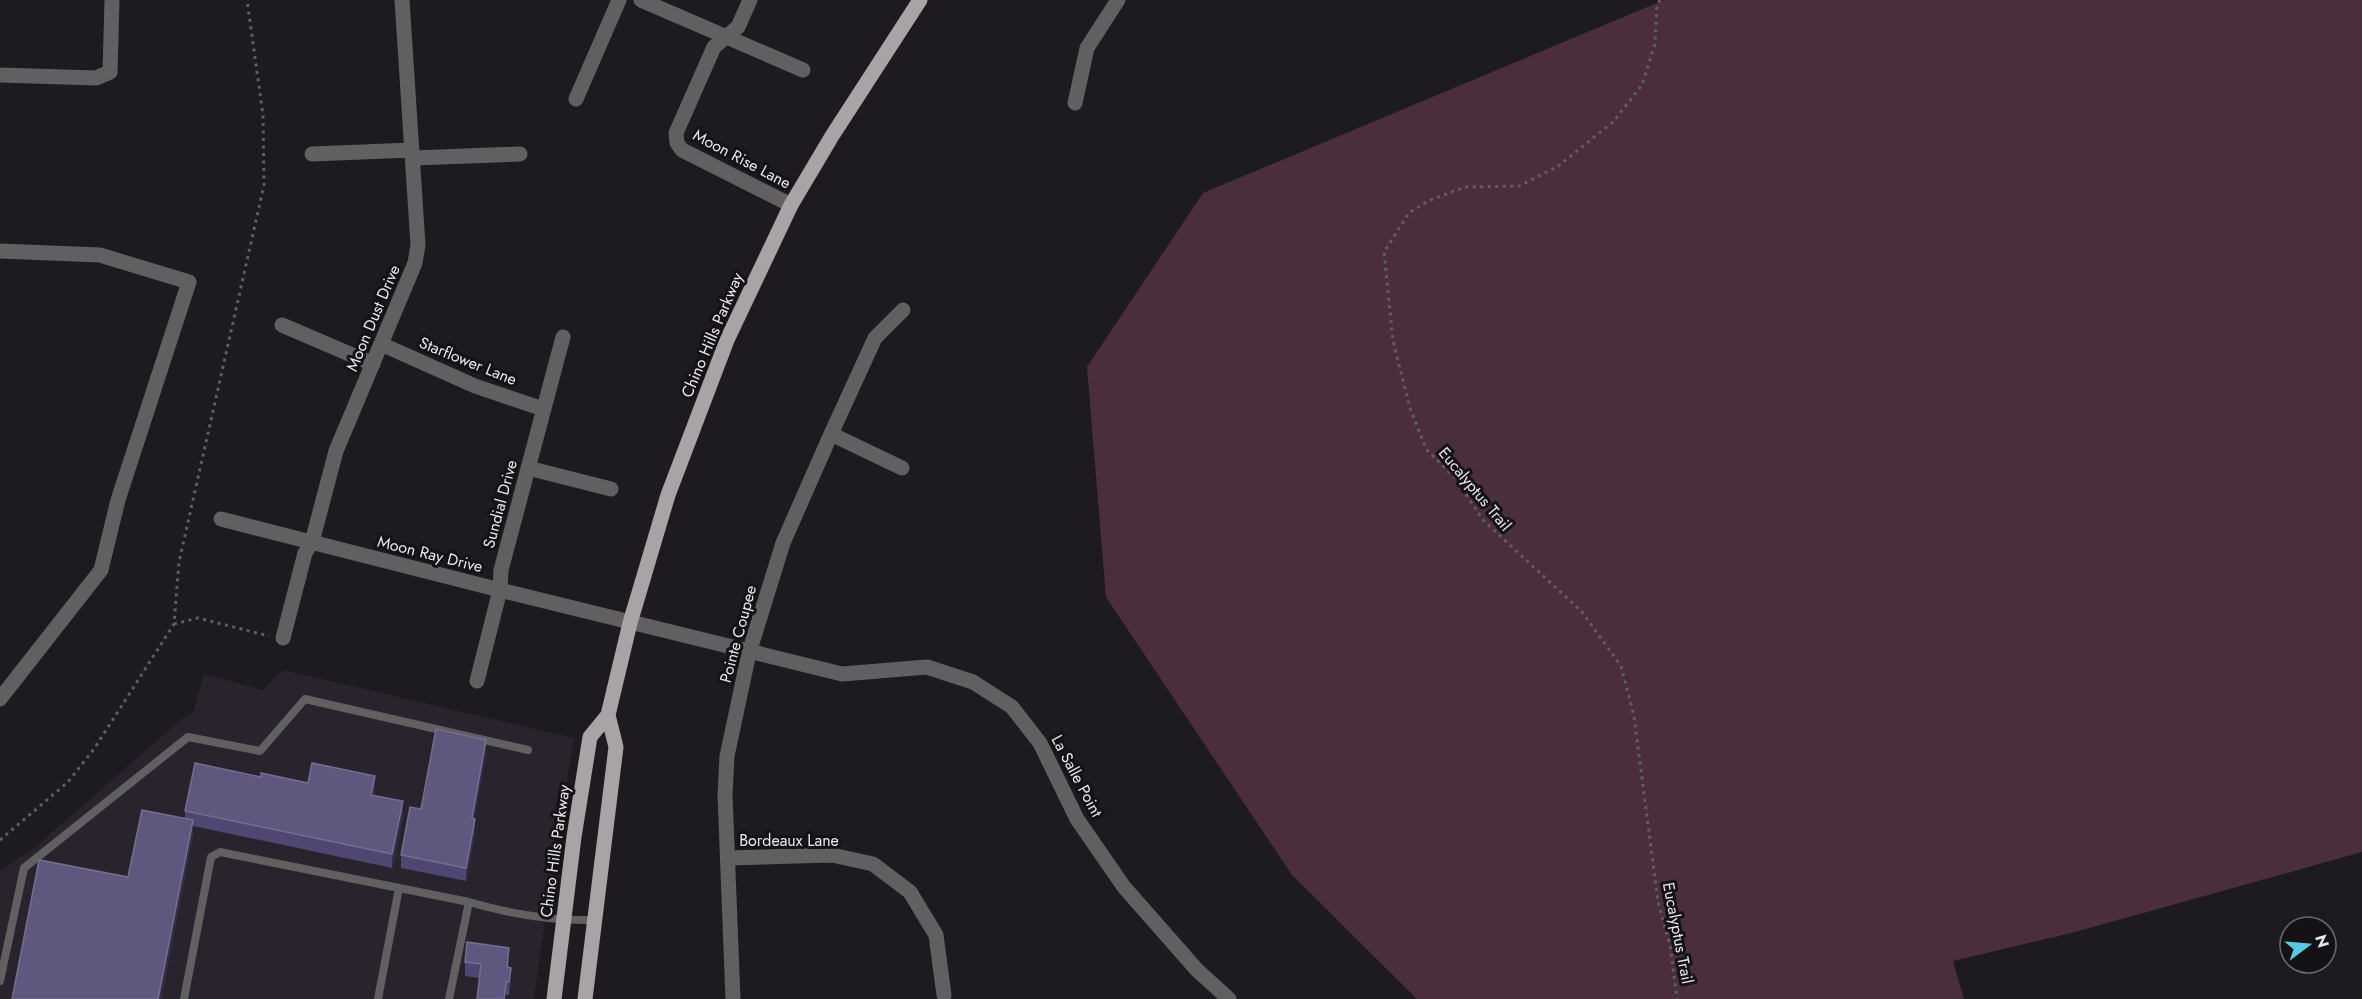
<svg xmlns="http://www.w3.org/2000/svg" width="2362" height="999" viewBox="0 0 2362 999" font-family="Jost,sans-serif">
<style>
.built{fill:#29232d}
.green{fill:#4a2e3c}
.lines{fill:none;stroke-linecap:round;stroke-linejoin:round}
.path{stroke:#615e62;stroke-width:3;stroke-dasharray:3 4.5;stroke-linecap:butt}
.service{stroke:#625f62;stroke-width:8}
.minor{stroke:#625f62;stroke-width:15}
.primary{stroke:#a9a3a8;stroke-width:15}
.wall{fill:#4f4671}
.shaded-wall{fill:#342e4b}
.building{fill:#5f577e;stroke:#756e8f;stroke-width:1.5}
.labels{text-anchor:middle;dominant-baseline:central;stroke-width:6;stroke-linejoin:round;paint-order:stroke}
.street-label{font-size:16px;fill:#e9e7ea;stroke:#151217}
</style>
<rect width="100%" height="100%" fill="#1e1b20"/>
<!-- built -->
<path class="built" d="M283,670L574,738L550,883L534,999H0V871L34,848L182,719L193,713L204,674L262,690Z"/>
<!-- green -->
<path class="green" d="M1664,0H2362V852L2075,932L1953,961L1964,999H1417L1292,875L1106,597L1087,367L1203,193Z"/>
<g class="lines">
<!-- path -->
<path class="path" d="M1660,0L1657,5L1655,44L1642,85L1613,122L1557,167L1519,186L1465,187L1428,201L1409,213L1384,252L1393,341L1410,408L1426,449L1455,478L1483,520L1582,612L1621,666L1634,716L1658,902L1670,945L1677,999
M174,624L198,618L269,636
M0,840L68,782L94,749L174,624L179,562L264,185L263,115L247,0"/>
<!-- service -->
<path class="service" d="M0,981L24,868L188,737L260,751L305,699L528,750
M184,999L211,857L220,852L469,902C510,914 552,921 594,920
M378,999L399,888
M449,999L469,902"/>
<!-- minor -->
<path class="minor" d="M641,0L803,70
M750,0L738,27L714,47L676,133L677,143L682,150L791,205
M0,75L96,78L110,72L112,0
M576,99L619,0
M1075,103L1087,48L1118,0
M312,154L412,150
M413,158L520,154
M0,251L100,255L189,282L118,500L101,570L0,699
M282,325L373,364
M381,344L475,386L543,409
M831,434L902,468
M528,468L611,489
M221,519L500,590L842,674L927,667L973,682L1012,707L1040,743L1077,819L1124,887L1197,970L1229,999
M283,638L305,553L312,542L336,451L415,263L418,245L402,0
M477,681L500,590L501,570L563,337
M728,858L832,855L873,864L910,892L936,935L944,995
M733,999L725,795L727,756L749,653L783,543L831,434L875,338L903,310"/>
<!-- primary -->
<path class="primary" d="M554,999L574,837L590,737L608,715
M585,999L616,747L608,715L630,623L668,495L727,340L791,205L832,136L920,0"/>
</g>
<!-- wall -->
<path class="wall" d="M486,753L474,819L475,832L466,881L401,868V855L421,809Z
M261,777L308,783L375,790L374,796L403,815L392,868L193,826V833L161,999H12L185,818V811Z
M509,961L508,967L511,981L509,995H506L479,978L465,976V962Z"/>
<!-- shaded-wall -->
<path class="shaded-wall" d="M486,740V753L472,832V818Z
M375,776V790L371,809V795Z
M403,801V815L392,868V854Z
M475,819V832L466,881V868Z
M193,820V833L161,999H158Z
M509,948V961L507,981V967Z
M511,968V981L509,995V982Z"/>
<!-- building -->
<path class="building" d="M436,729L486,740L472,818L475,819L466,868L401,855L410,807L421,809Z
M195,763L261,777V773L308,783L312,763L375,776L371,795L403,801L392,854L185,811Z
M142,810L193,820L158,999H12L39,860L128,877Z
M467,942L509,948L507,967L511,968L509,982H506L504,999H477L481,964L465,962Z"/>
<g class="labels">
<!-- street labels -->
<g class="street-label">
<text transform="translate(742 159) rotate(28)">Moon Rise Lane</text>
<text transform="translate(373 318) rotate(-67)">Moon Dust Drive</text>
<text transform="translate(712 335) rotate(-67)">Chino Hills Parkway</text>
<text transform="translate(468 361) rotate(22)">Starflower Lane</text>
<text transform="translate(1475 489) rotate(50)">Eucalyptus Trail</text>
<text transform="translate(500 504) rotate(-75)">Sundial Drive</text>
<text transform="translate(430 554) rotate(14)">Moon Ray Drive</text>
<text transform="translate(738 634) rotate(-75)">Pointe Coupee</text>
<text transform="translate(1077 776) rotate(62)">La Salle Point</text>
<text x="789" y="840">Bordeaux Lane</text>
<text transform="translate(555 851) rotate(-82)">Chino Hills Parkway</text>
<text transform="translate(1678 933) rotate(79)">Eucalyptus Trail</text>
</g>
</g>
<!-- north arrow -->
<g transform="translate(2308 945) rotate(74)"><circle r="28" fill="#151217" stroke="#6a676b" stroke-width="1.5"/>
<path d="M0-4.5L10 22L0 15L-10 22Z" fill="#57c9e2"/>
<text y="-9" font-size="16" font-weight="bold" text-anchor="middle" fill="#e9e7ea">N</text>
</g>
</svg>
